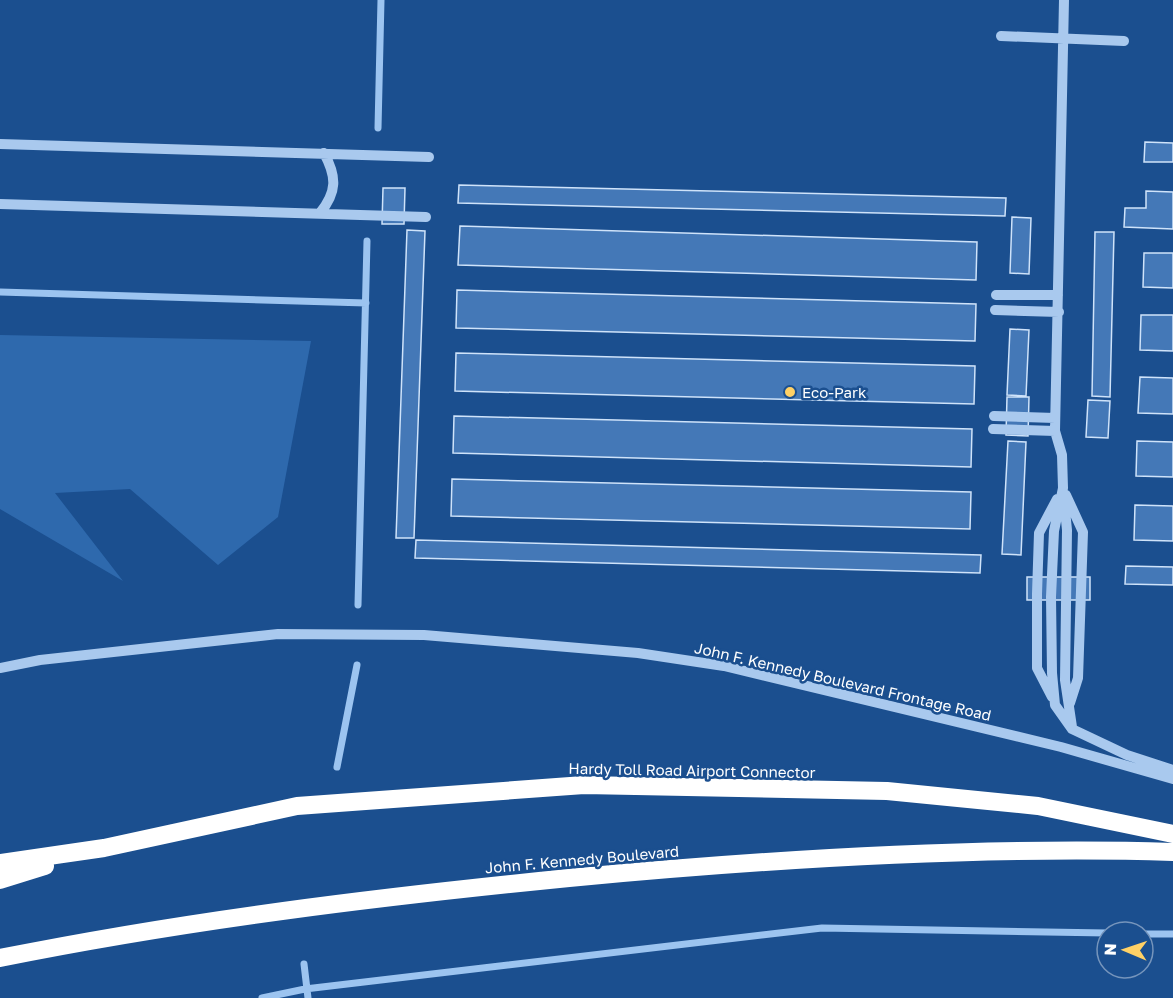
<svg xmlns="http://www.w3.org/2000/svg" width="1173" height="998" viewBox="0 0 1173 998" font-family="'Golos Text',sans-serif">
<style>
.green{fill:#2e69ad}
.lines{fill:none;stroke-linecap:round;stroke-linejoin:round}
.stream{stroke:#9cc4f0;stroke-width:7}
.building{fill:#4478b7;stroke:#cfe3fa;stroke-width:1.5}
.minor{stroke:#a9c9ee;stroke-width:10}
.highway{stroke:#fff;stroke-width:18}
.poi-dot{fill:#ffd166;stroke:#1b4f8f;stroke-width:2}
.labels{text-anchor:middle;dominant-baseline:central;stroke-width:5;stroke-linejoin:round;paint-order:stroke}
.poi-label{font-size:15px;fill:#fff;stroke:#1b4f8f;text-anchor:start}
.street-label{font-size:15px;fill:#fff;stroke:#1b4f8f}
</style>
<rect width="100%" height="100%" fill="#1b4f8f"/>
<!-- green -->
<path class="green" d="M0,335L311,341L278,517L218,565L130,489L55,493L123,581L0,509Z"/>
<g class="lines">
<!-- stream -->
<path class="stream" d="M378,128L381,0
M0,292L366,303
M358,605L367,241
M337,767L357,665
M1143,934H1173
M304,964L308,998
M262,998L305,989L822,928L1107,933"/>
</g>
<!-- building -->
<path class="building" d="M1145,142L1173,143V162H1144Z
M459,185L1006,198L1005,216L458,203Z
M383,188H405L404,224H382Z
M1146,191L1173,192V229L1124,227L1125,208H1146Z
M1012,217L1031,218L1029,274L1010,273Z
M460,226L977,242L976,280L458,265Z
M407,230L425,231L414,538H396Z
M1095,232H1114L1110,397L1092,396Z
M1144,253H1173V288L1143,287Z
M457,290L976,304L975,341L456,328Z
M1141,315H1173V351L1140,350Z
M1010,329L1029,330L1026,396L1007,395Z
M456,353L975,366L974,404L455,391Z
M1140,377L1173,378V414L1138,413Z
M1007,397H1029L1028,436L1006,435Z
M1088,400L1110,401L1108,438L1086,437Z
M454,416L972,429L971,467L453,453Z
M1008,441L1026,442L1021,555L1002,554Z
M1137,441L1173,442V477L1136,476Z
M452,479L971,492L970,529L451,516Z
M1135,505L1173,506V541L1134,540Z
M416,540L981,555L980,573L415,558Z
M1126,566L1173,567V585L1125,584Z
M1027,577H1090V600H1027Z"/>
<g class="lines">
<!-- minor -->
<path class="minor" d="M1064,0L1055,431L1062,455L1063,488L1054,531L1051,597L1052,673L1055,705L1072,729L1127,755L1173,770
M1001,36L1124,41
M0,144L429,157
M0,204L426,217
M320,213C337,192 337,177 324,153
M996,295H1058
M995,310L1059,312
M994,416L1055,418
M993,429L1055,431
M1066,495L1083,532L1078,678L1070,703
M1064,500L1067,530L1065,680L1072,727
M0,668L40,660L278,634L424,635L638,653L724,666L1061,747L1173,779
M1052,697L1037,668V594L1039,533L1057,499"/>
<!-- highway -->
<path class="highway" d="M0,863L104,848L297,806L584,785L887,791L1038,806L1173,834
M0,880L45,866
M0,958C189,920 378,897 569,878C768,859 974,846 1173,852"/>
</g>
<!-- markers -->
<circle class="poi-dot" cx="790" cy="392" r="6"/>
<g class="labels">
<!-- poi labels -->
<g class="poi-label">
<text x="802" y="392">Eco-Park</text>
</g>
<!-- street labels -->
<g class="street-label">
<text transform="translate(843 681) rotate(13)">John F. Kennedy Boulevard Frontage Road</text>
<text transform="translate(692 770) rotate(1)">Hardy Toll Road Airport Connector</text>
<text transform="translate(582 859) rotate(-5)">John F. Kennedy Boulevard</text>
</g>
</g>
<!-- north arrow -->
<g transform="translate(1125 950) rotate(272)"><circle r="28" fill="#1b4f8f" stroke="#7695bc" stroke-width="1.5"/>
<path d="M0-4.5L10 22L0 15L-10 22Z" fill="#ffd166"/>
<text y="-9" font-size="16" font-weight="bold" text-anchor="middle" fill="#ffffff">N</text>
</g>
</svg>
